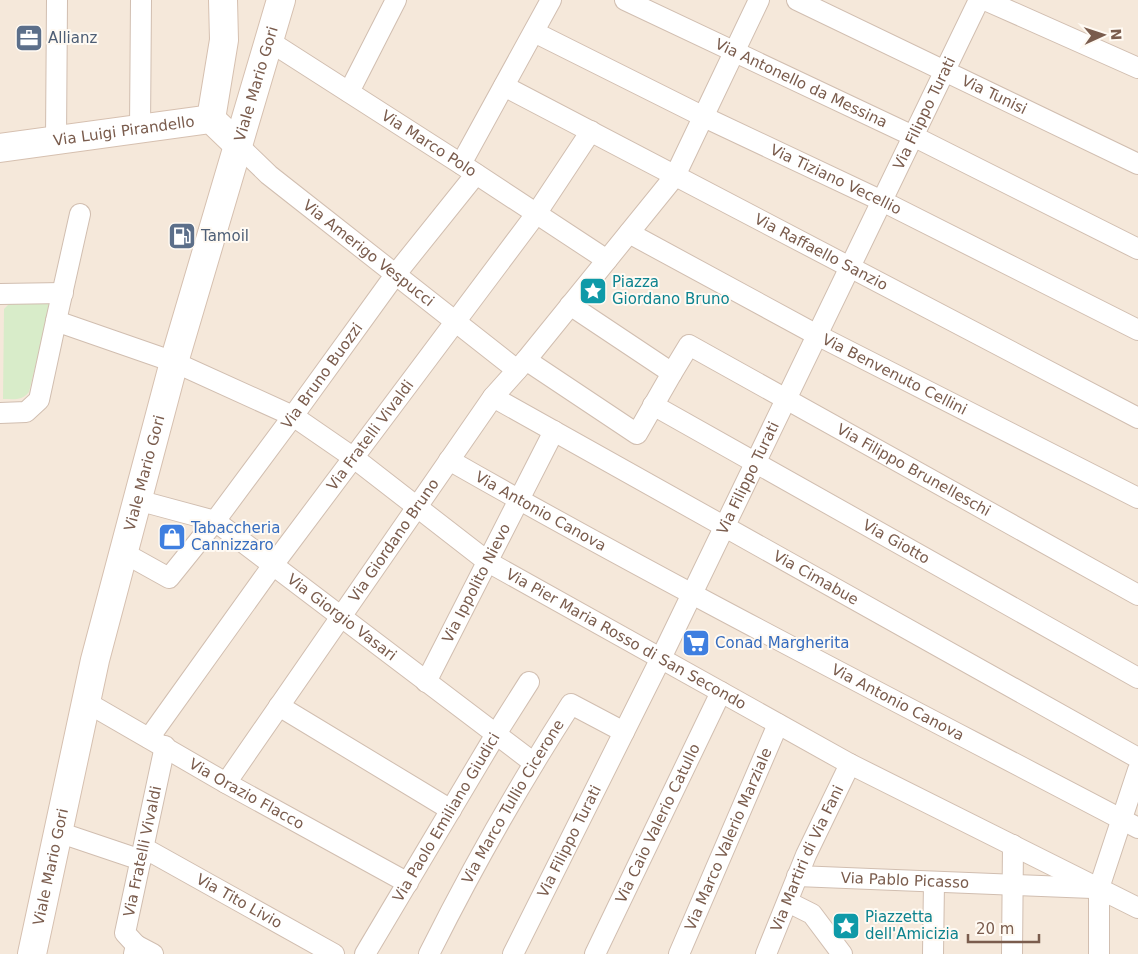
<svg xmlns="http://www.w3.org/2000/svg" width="1138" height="954" viewBox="0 0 1138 954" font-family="'DejaVu Sans',sans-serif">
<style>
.residential{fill:#f5e8da}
.green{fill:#d8ecc9}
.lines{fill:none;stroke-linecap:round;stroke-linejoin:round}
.street-casing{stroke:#d1beb0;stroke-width:22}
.secondary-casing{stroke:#d6c0b0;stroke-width:30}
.street{stroke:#fff;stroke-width:20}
.secondary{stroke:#fff;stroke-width:28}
.labels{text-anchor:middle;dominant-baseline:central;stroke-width:4;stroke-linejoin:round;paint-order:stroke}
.service-label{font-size:15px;fill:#4e5e75;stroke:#fffaf3;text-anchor:start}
.street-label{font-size:15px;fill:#7a5c4d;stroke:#fffaf3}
.culture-label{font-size:15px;fill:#0d838f;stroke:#fffaf3;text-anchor:start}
.shop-label{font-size:15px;fill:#366cbe;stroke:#fffaf3;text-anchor:start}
</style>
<rect width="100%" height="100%" fill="#fdf6ec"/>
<!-- residential -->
<path class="residential" d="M0,0H1138V954H0Z"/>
<!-- green -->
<path class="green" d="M12,301L47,302L50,306L29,392C22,401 14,399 3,399L4,309Z"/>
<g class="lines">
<!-- street casing -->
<g class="street-casing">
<g id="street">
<path id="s1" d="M625,0L913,136L1138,249"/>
<path id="s2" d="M797,0L1138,164"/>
<path d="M985,0L1138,68"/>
<path id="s3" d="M534,32L704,117L882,201L1138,330"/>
<path id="s4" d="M269,41L461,164L607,260"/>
<path id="s5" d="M504,86L1138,418"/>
<path d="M349,92L396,0"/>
<path d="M140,129L141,0"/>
<path d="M56,140L57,0"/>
<path id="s6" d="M237,144L269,175L517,370"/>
<path d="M461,164L551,0"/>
<path id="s7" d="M629,233L817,335L1138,498"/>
<path d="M0,294L63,293"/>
<path d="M56,321L80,214"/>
<path d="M526,360L637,434L672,373L570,305"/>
<path id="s8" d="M672,373L689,345L1138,595"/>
<path id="s9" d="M493,397L1138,758"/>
<path id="s10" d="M653,405L1138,678"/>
<path id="s11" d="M0,413L26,412L39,400L56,321L174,362L293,416L354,458L488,562L850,764L1138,908"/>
<path id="s12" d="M449,460C675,589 908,707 1138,828"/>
<path id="s13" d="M137,500L215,521L534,763"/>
<path id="s14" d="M124,553L169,578L215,521L293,416L395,275L476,174"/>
<path id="s15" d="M426,682L554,431"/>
<path id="s16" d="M86,702L226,783L408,883"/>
<path d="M279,706L451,810"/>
<path id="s17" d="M149,738L273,565L536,214L591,131"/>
<path id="s18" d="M226,783L493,397L526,360L675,176L759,0"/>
<path d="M58,832L141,860"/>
<path id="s19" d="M144,848L334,954"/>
<path id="s20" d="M797,876L1092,888"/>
<path d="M788,902L812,914L842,954"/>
<path d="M136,945L153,954"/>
<path id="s21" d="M134,954L136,945L125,933L165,746"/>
<path id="s22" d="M365,954L496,734L529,682"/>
<path id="s23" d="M429,954C472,868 519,785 571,704L624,732"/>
<path id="s24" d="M513,954L661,658L979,0"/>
<path id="s25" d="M595,954L721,692"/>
<path id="s26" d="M679,954L778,724"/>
<path id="s27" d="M766,954L806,855L850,764"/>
<path d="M933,954L934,882"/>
<path d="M1012,954L1013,845"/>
<path d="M1099,954V888L1138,770"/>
</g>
</g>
<!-- secondary casing -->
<g class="secondary-casing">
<g id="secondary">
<path d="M211,119L224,40L223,0"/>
<path id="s28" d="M0,148L211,119L237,144"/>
<path id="s29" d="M32,954L95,660L174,362L281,0"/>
</g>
</g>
<!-- street -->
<use href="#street" class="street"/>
<!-- secondary -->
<use href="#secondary" class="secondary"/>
</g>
<!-- icons -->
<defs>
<g id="office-square" transform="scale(1.4375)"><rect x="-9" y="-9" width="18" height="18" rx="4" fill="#5c6f8a" stroke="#fffaf3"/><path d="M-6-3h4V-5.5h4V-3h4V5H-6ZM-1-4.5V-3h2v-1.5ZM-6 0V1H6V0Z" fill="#fff"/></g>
<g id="fuel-square" transform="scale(1.4375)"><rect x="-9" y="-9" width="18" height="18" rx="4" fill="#5c6f8a" stroke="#fffaf3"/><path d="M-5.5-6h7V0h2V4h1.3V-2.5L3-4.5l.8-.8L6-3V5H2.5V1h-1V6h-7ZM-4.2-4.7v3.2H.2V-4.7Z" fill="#fff"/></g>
<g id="sight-square" transform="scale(1.4375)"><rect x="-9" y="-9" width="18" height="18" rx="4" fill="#0f9aa8" stroke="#fffaf3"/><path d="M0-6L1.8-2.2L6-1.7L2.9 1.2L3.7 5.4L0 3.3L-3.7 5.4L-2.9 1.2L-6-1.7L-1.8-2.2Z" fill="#fff"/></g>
<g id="shop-square" transform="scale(1.4375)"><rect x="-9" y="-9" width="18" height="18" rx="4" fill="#3f7fe0" stroke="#fffaf3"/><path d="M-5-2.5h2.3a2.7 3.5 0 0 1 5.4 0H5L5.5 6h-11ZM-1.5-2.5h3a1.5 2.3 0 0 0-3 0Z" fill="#fff"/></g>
<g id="supermarket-square" transform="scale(1.4375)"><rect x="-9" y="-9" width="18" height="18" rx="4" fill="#3f7fe0" stroke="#fffaf3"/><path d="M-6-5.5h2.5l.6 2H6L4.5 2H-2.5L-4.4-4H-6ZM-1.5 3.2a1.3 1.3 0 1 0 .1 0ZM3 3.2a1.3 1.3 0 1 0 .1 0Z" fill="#fff"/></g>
</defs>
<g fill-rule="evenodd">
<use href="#office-square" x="29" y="38"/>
<use href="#fuel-square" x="182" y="236"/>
<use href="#sight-square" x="593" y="291"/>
<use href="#shop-square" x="172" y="537"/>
<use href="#supermarket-square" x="696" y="643"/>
<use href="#sight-square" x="846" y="926"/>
</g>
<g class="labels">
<!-- service labels -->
<g class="service-label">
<text x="48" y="38">Allianz</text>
<text x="201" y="236">Tamoil</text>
</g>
<!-- street labels -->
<g class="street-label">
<text stroke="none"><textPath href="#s1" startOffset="195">Via Antonello da Messina</textPath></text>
<text stroke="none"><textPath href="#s29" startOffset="899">Viale Mario Gori</textPath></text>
<text stroke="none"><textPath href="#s2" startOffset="219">Via Tunisi</textPath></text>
<text stroke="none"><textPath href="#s24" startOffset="936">Via Filippo Turati</textPath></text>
<text stroke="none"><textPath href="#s28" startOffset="125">Via Luigi Pirandello</textPath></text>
<text stroke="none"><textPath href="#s4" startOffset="190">Via Marco Polo</textPath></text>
<text stroke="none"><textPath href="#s3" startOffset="336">Via Tiziano Vecellio</textPath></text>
<text stroke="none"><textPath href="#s5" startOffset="358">Via Raffaello Sanzio</textPath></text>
<text stroke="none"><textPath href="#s6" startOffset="171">Via Amerigo Vespucci</textPath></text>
<text stroke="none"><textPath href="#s7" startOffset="301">Via Benvenuto Cellini</textPath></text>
<text stroke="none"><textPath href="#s14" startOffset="305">Via Bruno Buozzi</textPath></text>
<text stroke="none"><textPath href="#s17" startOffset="375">Via Fratelli Vivaldi</textPath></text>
<text stroke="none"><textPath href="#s8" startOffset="290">Via Filippo Brunelleschi</textPath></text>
<text stroke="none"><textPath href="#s29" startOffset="494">Viale Mario Gori</textPath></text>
<text stroke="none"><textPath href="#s24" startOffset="531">Via Filippo Turati</textPath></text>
<text stroke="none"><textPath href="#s12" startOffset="105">Via Antonio Canova</textPath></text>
<text stroke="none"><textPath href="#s18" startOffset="295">Via Giordano Bruno</textPath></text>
<text stroke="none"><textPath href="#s10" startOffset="279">Via Giotto</textPath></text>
<text stroke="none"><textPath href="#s9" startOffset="370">Via Cimabue</textPath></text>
<text stroke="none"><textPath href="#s15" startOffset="111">Via Ippolito Nievo</textPath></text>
<text stroke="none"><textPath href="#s13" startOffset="240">Via Giorgio Vasari</textPath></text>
<text stroke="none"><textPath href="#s11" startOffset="782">Via Pier Maria Rosso di San Secondo</textPath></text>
<text stroke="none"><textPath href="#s12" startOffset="510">Via Antonio Canova</textPath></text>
<text stroke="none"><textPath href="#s16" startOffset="185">Via Orazio Flacco</textPath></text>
<text stroke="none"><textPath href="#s23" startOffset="174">Via Marco Tullio Cicerone</textPath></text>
<text stroke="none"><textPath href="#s22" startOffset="159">Via Paolo Emiliano Giudici</textPath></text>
<text stroke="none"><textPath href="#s25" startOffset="145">Via Caio Valerio Catullo</textPath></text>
<text stroke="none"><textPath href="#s26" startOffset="125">Via Marco Valerio Marziale</textPath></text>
<text stroke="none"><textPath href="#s24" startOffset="126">Via Filippo Turati</textPath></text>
<text stroke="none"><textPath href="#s21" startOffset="109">Via Fratelli Vivaldi</textPath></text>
<text stroke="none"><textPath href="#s27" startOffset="104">Via Martiri di Via Fani</textPath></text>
<text stroke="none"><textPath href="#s29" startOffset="89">Viale Mario Gori</textPath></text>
<text stroke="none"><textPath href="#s20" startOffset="108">Via Pablo Picasso</textPath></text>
<text stroke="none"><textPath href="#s19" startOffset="109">Via Tito Livio</textPath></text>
</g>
<!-- culture labels -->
<g class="culture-label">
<text x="612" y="282">Piazza<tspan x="612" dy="17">Giordano Bruno</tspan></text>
<text x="865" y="917">Piazzetta<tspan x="865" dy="17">dell'Amicizia</tspan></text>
</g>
<!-- shop labels -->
<g class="shop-label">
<text x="191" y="528">Tabaccheria<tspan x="191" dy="17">Cannizzaro</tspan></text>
<text x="715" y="643">Conad Margherita</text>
</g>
</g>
<!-- north arrow -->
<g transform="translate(1103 35) rotate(87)" stroke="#fffaf3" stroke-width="4" paint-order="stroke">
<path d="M0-4L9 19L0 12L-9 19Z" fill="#7a5c4d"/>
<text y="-8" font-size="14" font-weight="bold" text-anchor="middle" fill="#7a5c4d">N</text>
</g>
<!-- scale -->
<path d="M968 934v8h71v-8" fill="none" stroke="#7a5c4d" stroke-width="2.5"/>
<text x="976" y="934" font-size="15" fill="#7a5c4d" stroke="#fffaf3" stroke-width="4" paint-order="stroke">20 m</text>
</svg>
